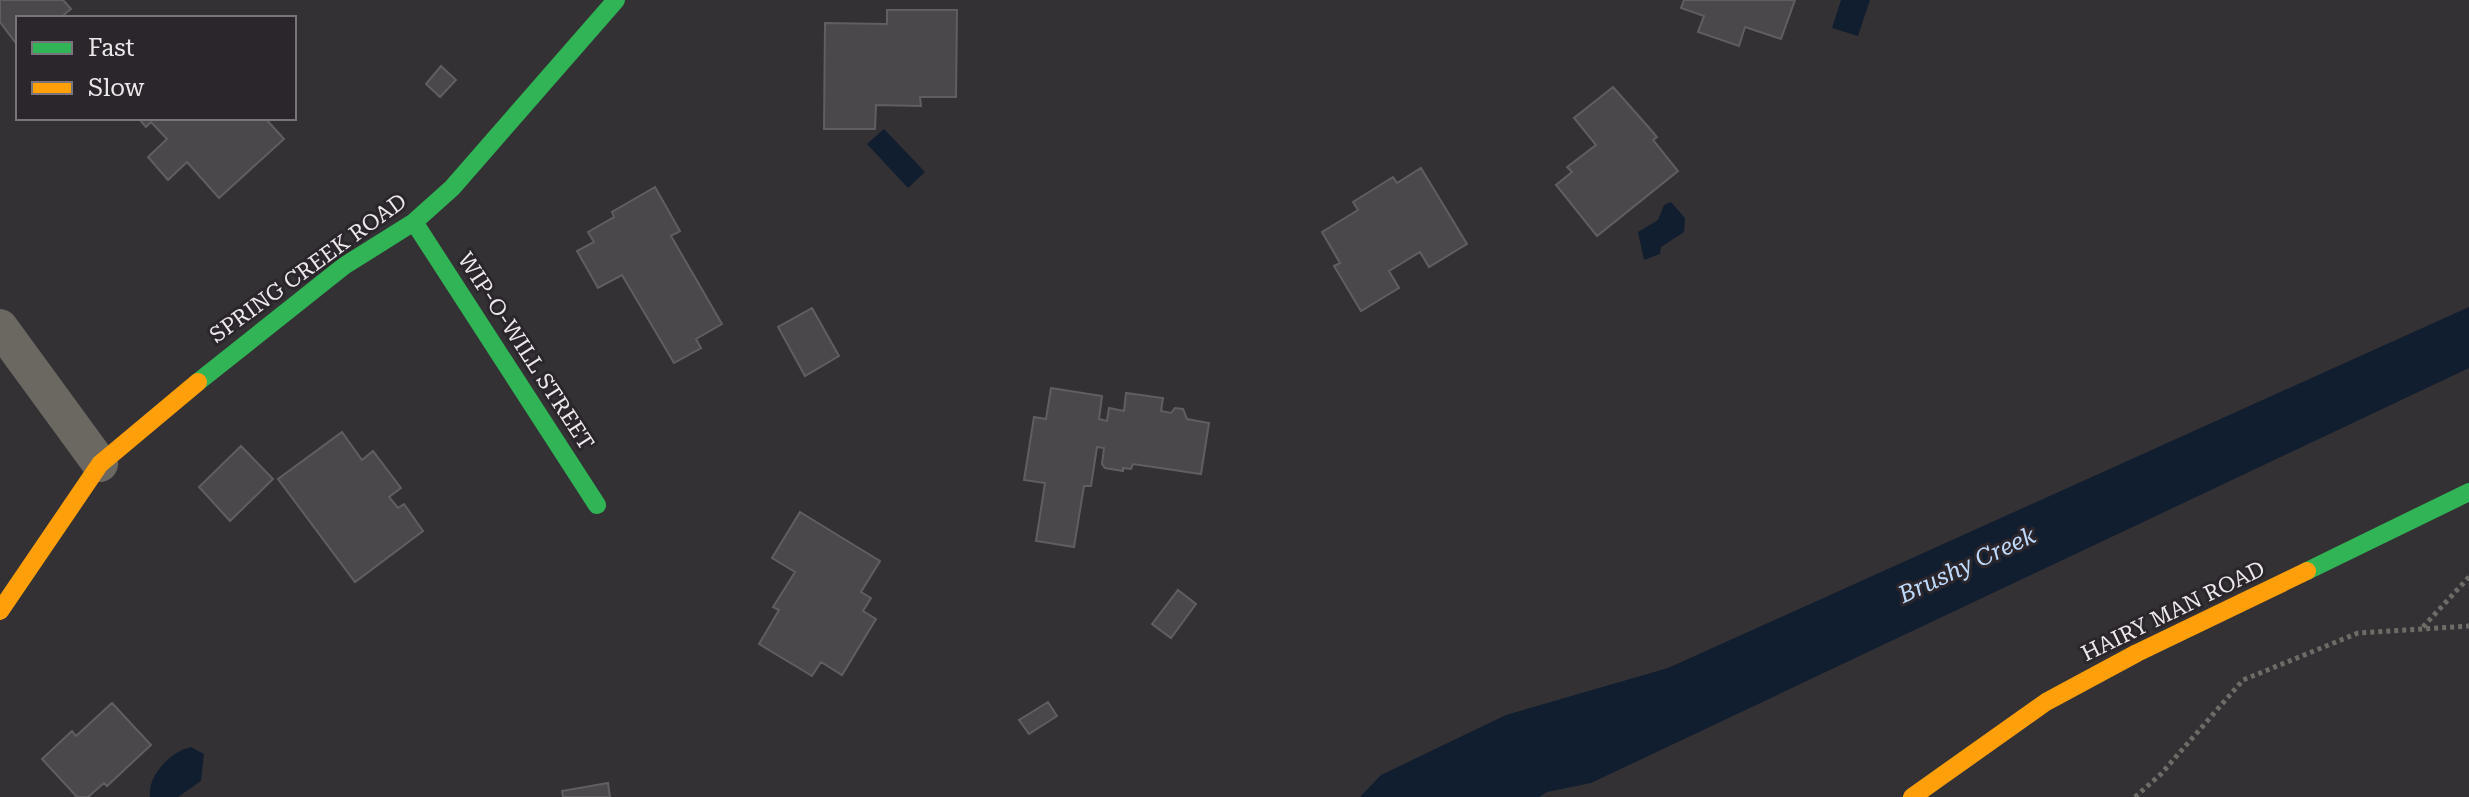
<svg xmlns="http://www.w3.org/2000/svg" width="2469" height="797" viewBox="0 0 2469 797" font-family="'Roboto Serif',serif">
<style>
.water{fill:#101e2f}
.building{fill:#4a484a;stroke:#605e61;stroke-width:2}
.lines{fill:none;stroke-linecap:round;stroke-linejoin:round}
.path{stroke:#6f6b67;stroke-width:5;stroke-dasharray:4 4;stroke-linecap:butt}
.street{stroke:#6b6761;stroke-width:36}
.fast{stroke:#30b455;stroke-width:18}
.slow{stroke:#ff9f0a;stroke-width:18}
.labels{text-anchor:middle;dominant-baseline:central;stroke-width:6;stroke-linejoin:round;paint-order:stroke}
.street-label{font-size:22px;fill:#ece9ec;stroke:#2b262c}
.water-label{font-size:24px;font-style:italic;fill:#bedbfd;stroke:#2b262c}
</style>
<rect width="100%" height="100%" fill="#343135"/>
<!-- water -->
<path class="water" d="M1841,0H1870L1858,36L1832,28Z
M884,129L925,172L908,188L867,144Z
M1671,202L1685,218L1684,232L1661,247L1660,254L1644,260L1638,232L1658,220L1664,205Z
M2469,307V368L1591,783L1547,792L1539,797H1360L1381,775L1506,715L1668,668Z
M191,747L204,754L201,781L178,797H150C147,776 171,751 191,747Z"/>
<!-- building -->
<path class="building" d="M0,0H63L71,9L60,18H18V46L0,22Z
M1684,0H1795L1781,39L1745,27L1739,46L1698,32L1704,16L1681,8Z
M887,10H957L956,97H920L921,106L876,105L875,129H824L825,23L887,24Z
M441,66L456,80L440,97L426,84Z
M1613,87L1651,130L1657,137L1653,140L1678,171L1597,236L1556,185L1572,172L1567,167L1596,145L1574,118Z
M138,118H265L284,139L219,198L187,162L168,180L148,157L167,139L151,122L146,127Z
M1421,168L1467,244L1429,267L1420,252L1389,271L1399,288L1361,311L1334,266L1340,263L1322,232L1358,210L1353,202L1393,177L1397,183Z
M655,187L680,231L671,236L722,324L696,339L701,348L674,363L622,275L598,288L577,251L594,242L588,232L614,217L612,212Z
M812,308L839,356L805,376L778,327Z
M1051,388L1102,396L1099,419L1107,421L1109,408L1124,411L1126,393L1163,398L1161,411L1171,413L1175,408L1183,409L1187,419L1209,423L1201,474L1133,464L1131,469L1123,468V471L1105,468L1102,464L1104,448L1097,447L1091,486H1084L1074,547L1036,541L1045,483L1024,480L1034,417L1046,419Z
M342,432L362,460L373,451L401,488L389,497L398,508L404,504L423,531L355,582L278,479Z
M241,446L273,479L230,521L199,487Z
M800,512L880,561L861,592L871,598L863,611L876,619L842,675L821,662L812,676L759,644L779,610L773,607L795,572L772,558Z
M1178,590L1196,604L1171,638L1152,624Z
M1048,702L1057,716L1029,734L1019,720Z
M112,703L151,745L107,786L104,783L88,797H77L42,759L72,731L76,736Z
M608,783L610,797H563L562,791Z"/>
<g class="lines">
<!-- path -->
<path class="path" d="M2423,627L2469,577
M2135,797L2161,774L2243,680L2358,633L2469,626"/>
<!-- street -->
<path class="street" d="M0,327L100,464"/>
<!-- fast -->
<path class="fast" d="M414,222L597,505
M198,382L344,266L414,222L452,188L616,0
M2307,571L2469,492"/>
<!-- slow -->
<path class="slow" d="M0,611L100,464L198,382
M1912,797L2046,702L2137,653L2307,571"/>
</g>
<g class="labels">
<!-- street labels -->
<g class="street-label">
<text transform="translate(308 268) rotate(-36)">SPRING CREEK ROAD</text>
<text transform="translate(526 351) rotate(57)">WIP-O-WILL STREET</text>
<text transform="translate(2173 611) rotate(-26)">HAIRY MAN ROAD</text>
</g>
<!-- water labels -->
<g class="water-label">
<text transform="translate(1967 565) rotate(-25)">Brushy Creek</text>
</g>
</g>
<!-- legend -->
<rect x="16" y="16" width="280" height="104" fill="#2b262c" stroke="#787479" stroke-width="2"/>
<rect x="32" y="42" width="40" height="12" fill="#30b455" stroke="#787479" stroke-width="2"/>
<text x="88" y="56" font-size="24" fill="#ece9ec">Fast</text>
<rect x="32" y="82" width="40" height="12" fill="#ff9f0a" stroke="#787479" stroke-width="2"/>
<text x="88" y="96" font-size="24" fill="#ece9ec">Slow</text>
</svg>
